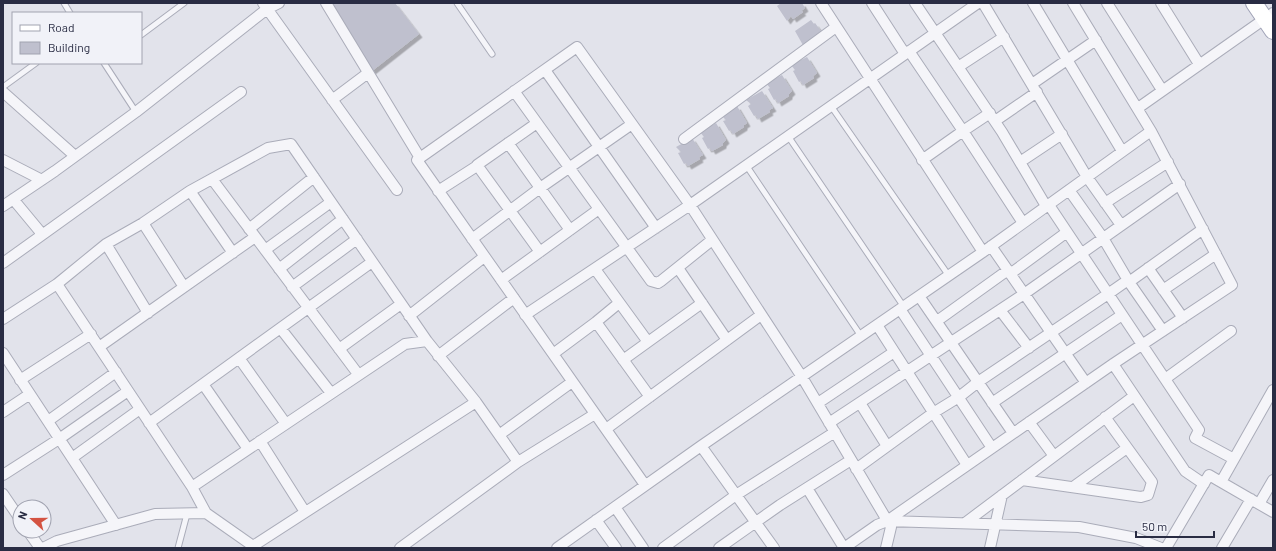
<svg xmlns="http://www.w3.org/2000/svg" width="1276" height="551" viewBox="0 0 1276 551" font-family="Barlow,sans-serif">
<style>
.building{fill:#bfc0ce;filter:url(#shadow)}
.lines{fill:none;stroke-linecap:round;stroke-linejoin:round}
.lane-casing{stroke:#aaacb9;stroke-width:7}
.street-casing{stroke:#aaacb9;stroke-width:12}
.primary-casing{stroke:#a0a3b7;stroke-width:18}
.lane{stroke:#f5f5f9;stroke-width:5}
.street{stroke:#f5f5f9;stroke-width:10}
.primary{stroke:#fff;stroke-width:16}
</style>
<defs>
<filter id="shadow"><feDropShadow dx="3.5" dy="3.5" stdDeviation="0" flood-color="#0004"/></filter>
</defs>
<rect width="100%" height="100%" fill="#e2e3eb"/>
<!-- building -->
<path class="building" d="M330,3H395L419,34L372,71Z
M781,3H802L805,8L801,11L803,12L793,19L791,16L787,21L777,6Z
M811,20L814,24L815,23L823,34L804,47L795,31Z
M807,57L817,73L813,76L814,78L803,85L801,81L799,82L793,71L795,70L791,65Z
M782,75L792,91L789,94V96L778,103L776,99L774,100L768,89L770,88L766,83Z
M762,91L773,108L769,110L770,112L758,119L756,115L754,116L748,106L751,104L746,100Z
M737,106L747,123L744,125V127L733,134L731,130L729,131L723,121L726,120L721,115Z
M716,123L726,140L723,143V145L712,151L710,148L708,149L702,138L704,137L700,132Z
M692,138L703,155L699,157L700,159L688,166L686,163L684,164L678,153L681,152L676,147Z"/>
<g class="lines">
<!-- lane casing -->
<g class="lane-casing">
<path id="lane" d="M64,3L70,13
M457,3L492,54
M141,35L184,3
M104,63L136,112
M3,87L36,63
M831,106L949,276
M788,136L904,307
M746,165L861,336
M178,548L187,514"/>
</g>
<!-- street casing -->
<g class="street-casing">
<path id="street" d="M263,3L397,190
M326,3L420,158
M821,3L983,252
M872,3L905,54
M915,3L1002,132L1046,206
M983,3L1087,177L1121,225
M1033,3L1122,151
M1107,3L1162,90
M1161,3L1199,64
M909,51L963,131L1023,223
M958,67L1004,37
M545,70L656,228
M1032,84L1096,40
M514,91L651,281L658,283L661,281L712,240
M3,92L75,156
M332,100L368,73
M1138,108L1273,13
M995,121L1037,92
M537,123L477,165L540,252
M684,139L836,27
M508,143L570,230
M3,160L42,180
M922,160L963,131L990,113
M1020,162L1062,134
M212,179L358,374
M1069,190L1103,238L1129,282L1163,331
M190,191L233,253
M438,191L477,166
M13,199L42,234
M1105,203L1168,162
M1049,205L1199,430L1195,438L1234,459
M3,206L55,171L136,112L267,9L279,3
M143,223L184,287
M249,229L314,177
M472,239L540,188L632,124
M106,244L148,313
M991,246L1086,383
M265,250L331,202
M3,263L241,92
M678,268L727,340
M1148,268L1183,318
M279,269L343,219
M595,269L648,342
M1010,274L1067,232
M501,280L599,209
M1129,282L1203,229
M57,284L106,244L143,223L190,191L268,148L291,144L427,341
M292,287L357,239
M1163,290L1216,254
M919,296L1013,433
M900,309L992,448
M1000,310L1029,348
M525,315L690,205L978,3
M409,316L484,257
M3,319L57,284L192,487L206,513
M937,321L1008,270
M596,322L650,397
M877,325L967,465
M281,329L331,393
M99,347L255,237
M339,349L401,304
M3,353L116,525
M553,354L596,322L619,303
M438,356L514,298
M239,358L286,424
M623,360L702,303
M1113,364L1185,471L1204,484
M1165,379L1231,331
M20,380L91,334
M203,384L248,449
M1273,390L1221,482L1273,512
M818,403L894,352
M860,403L887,446
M992,403L1122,315
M3,412L30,394
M48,421L116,372
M1029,422L1054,456
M149,423L372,262
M829,423L1024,294L1180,184
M606,429L761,315
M499,435L572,382
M260,441L305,512
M701,446L774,548
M72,458L140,409
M518,462L595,414
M856,469L933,413L959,397L978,382L1108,294L1128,280
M3,475L59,439L128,391
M1022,480L1141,497L1148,495L1152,482L1105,417
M645,485L417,160L577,47L690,205L802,377L891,527L886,548
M192,487L405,344L427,341L476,402L518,462L400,548
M1073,487L1127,448
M807,488L844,548
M3,494L20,519
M1259,504L1273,480
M615,507L643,548
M596,520L616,548
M887,521L1113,364L1232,285L1151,131
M965,523L1134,396
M28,531L40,548
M253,546L476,402
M43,548L57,541L155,514L206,513L256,548
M557,548L701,446L983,252L1151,131L1073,3
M663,548L736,495L835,432
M719,548L780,505L851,460
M844,548L877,525L887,521L1079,527L1136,538L1161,548
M990,548L1002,495
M1166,548L1209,475L1221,482
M1222,548L1251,499"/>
</g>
<!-- primary casing -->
<g class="primary-casing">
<path id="primary" d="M1254,3L1273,31"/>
</g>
<!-- lane -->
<use href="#lane" class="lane"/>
<!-- street -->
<use href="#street" class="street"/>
<!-- primary -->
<use href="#primary" class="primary"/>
</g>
<!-- border -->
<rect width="1276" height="551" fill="none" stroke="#292c43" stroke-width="8"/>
<!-- legend -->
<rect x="12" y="12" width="130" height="52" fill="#f1f2f8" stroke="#a1a3b0"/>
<rect x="20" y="25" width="20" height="6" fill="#ffffff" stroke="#a1a3b0"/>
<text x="48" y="32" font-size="12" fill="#292c43">Road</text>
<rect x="20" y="42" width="20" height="12" fill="#bfc0ce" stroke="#a1a3b0"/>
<text x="48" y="52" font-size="12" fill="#292c43">Building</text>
<!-- north arrow -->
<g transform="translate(32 519) rotate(291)"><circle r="19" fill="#f1f2f8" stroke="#a1a3b0"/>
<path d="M0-3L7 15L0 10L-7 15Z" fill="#d45342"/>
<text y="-6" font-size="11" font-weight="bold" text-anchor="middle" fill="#292c43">N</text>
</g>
<!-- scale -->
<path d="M1136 531v6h78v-6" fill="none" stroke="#292c43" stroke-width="2"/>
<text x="1142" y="531" font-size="12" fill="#292c43" stroke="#f1f2f8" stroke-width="3" paint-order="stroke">50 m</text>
</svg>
